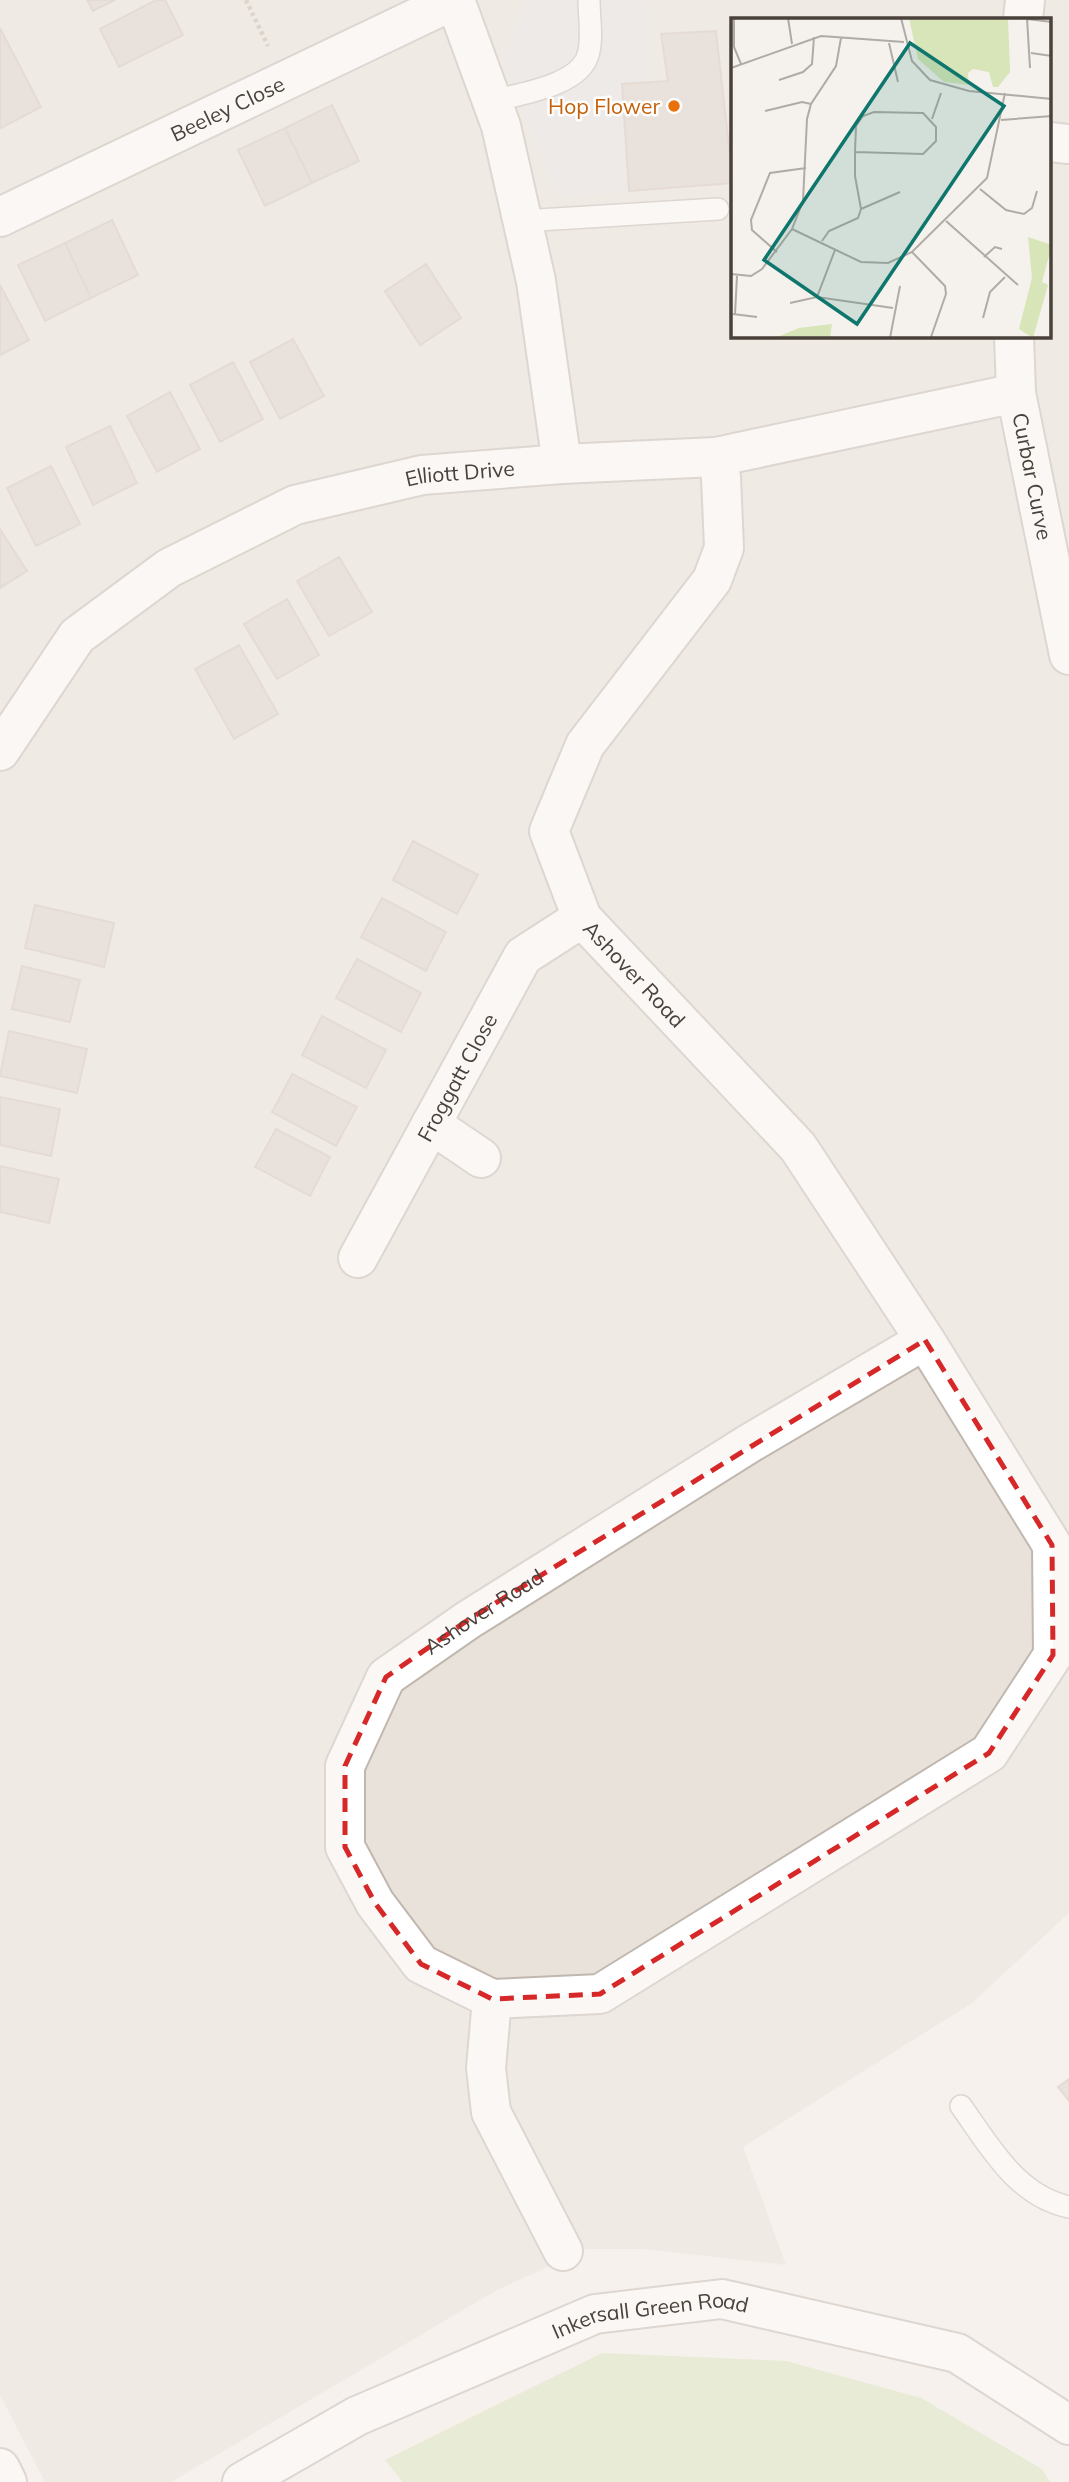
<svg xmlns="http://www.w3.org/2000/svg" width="1069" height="2482" viewBox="0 0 1069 2482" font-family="Mulish,sans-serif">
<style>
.residential{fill:#e8e2da;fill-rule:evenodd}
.green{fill:#d7e5b8}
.parking{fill:#e4e2e0}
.building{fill:#d9cec5;stroke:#d0c2b6;stroke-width:2}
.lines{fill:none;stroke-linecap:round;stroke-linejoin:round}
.service-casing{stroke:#c0b7af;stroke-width:24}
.minor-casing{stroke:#c0b7af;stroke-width:42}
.tertiary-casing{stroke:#c0b7af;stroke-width:42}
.path{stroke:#c0b1a1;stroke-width:4.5;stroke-dasharray:3.5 3.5;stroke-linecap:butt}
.service{stroke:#fff;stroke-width:21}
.minor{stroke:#fff;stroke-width:38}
.tertiary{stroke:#fff;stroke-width:38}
.marked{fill:none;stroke:#d62828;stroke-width:5;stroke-dasharray:14 9;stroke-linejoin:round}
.food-dot{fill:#e8710a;stroke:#fff;stroke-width:2.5}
.labels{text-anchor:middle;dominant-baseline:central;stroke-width:5;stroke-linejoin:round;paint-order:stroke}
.food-label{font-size:21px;fill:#c56008;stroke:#fff;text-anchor:end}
.street-label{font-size:21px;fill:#49413a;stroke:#fff}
.inset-road{fill:none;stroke:#b0aba5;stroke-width:2}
.view{fill:#0f766e;fill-opacity:0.15;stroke:#0f766e;stroke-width:3.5}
.inset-edge{fill:none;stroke:#49413a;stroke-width:3.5}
</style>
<rect width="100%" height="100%" fill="#f5f1ec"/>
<!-- residential -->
<path class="residential" d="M0,0H1069V1913L972,2003L743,2147L786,2265L644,2249H586L497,2290L171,2482H45L0,2395ZM733,19H1050V336H733Z"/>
<!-- green -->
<path class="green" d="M602,2353L786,2361L921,2398L1042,2469L1050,2482H403L385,2460Z"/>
<!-- parking -->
<path class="parking" d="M526,0H642L652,16L651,82L622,85L629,191L558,198L503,62Z"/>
<!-- building -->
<path class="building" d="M87,0H115L93,11Z
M156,0H165L183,35L119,67L100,29Z
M0,28L41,107L1,128L0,126Z
M716,31L733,183L629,191L622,84L668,81L661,34Z
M332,105L359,161L312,183L285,128Z
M285,128L312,183L265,206L238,150Z
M112,220L138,275L91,298L65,243Z
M65,243L91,298L45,321L18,265Z
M426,264L461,318L420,345L385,291Z
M0,285L29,340L0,355Z
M293,339L324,396L280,419L250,362Z
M233,362L263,419L220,442L190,385Z
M170,392L200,449L157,472L127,416Z
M110,426L137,483L93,505L66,447Z
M51,466L80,524L36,546L7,488Z
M0,529L27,571L0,588Z
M339,557L372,612L329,636L297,581Z
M287,599L319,655L277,679L244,624Z
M239,645L278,714L234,739L195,669Z
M413,841L478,875L457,914L393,880Z
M382,898L446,932L426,971L361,937Z
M35,905L114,923L104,967L25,948Z
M357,959L421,993L401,1032L336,998Z
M22,966L80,980L70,1022L12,1009Z
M322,1016L386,1050L366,1088L302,1055Z
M9,1031L87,1049L77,1093L0,1076Z
M292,1074L357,1107L336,1146L272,1112Z
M0,1097L60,1109L51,1156L0,1145Z
M276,1129L330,1157L310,1196L255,1167Z
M0,1166L59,1179L49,1223L0,1212Z
M1069,2079V2101L1058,2087Z"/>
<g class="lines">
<!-- service casing -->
<g class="service-casing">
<path id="service" d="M492,101C519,94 579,86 588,55C593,39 589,17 589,0
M522,221L718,209
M961,2106C990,2147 1017,2196 1069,2207"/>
</g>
<!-- minor casing -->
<g class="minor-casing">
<g id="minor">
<path d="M455,0L501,126L536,281L562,464"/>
<path d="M1023,19L1025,0"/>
<path d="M1050,142L1069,144"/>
<path id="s1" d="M0,217L454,0"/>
<path id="s2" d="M1014,336L1016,393L1069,655"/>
<path id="s3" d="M716,457L721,477L724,548L712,580L585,745L549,831L582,918L798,1147L925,1340L1052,1545L1053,1655L989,1753L600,1994L492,1999L421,1964L375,1903L345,1847V1766L386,1677L468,1620L750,1443L925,1340"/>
<path id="s4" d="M0,751L77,636L169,568L295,505L422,475L562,464L716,457L1016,393"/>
<path d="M431,1124L481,1158"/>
<path id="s5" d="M358,1258L523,956L582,918"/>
<path d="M492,1999L486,2068L491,2112L563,2251"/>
<path d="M0,2468L7,2482"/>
</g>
</g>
<!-- tertiary casing -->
<g class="tertiary-casing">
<g id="tertiary">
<path id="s6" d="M242,2482L357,2416L595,2314L722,2299L957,2353L1069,2425"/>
</g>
</g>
<!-- path -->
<path class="path" d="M246,0L268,46"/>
<!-- service -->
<use href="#service" class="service"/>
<!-- minor -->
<use href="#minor" class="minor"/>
<!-- tertiary -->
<use href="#tertiary" class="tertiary"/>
</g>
<!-- marked area -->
<path d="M0 0H1069V2482H0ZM925,1340L1052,1545L1053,1655L989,1753L600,1994L492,1999L421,1964L375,1903L345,1847V1766L386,1677L468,1620Z" fill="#f5f1ec" fill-opacity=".55" fill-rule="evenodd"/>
<path class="marked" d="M925,1340L1052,1545L1053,1655L989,1753L600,1994L492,1999L421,1964L375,1903L345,1847V1766L386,1677L468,1620Z"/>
<!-- markers -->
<circle class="food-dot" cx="674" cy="106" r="7"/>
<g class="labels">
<!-- food labels -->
<g class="food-label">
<text x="660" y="106">Hop Flower</text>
</g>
<!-- street labels -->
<g class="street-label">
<text stroke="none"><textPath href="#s1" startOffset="252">Beeley Close</textPath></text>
<text stroke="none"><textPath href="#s4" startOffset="562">Elliott Drive</textPath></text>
<text stroke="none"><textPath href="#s2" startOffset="142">Curbar Curve</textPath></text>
<text stroke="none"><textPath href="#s3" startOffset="597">Ashover Road</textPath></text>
<text stroke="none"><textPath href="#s5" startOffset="206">Froggatt Close</textPath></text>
<text stroke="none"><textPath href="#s3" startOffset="2616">Ashover Road</textPath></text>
<text stroke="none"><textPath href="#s6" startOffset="446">Inkersall Green Road</textPath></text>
</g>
</g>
<!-- overview -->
<g transform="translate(731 18)">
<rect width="320" height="320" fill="#f5f1ec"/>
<path d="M178,0H277L279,54L267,69H262L258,54L242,51L237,55L238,67L213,64L187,41ZM297,219L321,227L311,264L317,267L302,320L288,311L301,260ZM101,306L99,320H44L68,310Z" fill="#d7e5b8"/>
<path class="inset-road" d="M3,0V29L10,46M57,0L61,26M170,0L181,43L199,62L238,73L321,81M296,0L299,50M296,1L321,4M158,25L167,64M300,35L321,38M0,50L90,18L173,24M48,62L72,54L81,46L83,19M34,93L71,84L80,86M201,101L210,75M270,102L321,98M249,171L275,192L293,196L301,190L306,173M130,191L169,174M215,203L287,267M61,211L130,244L157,245L181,234L256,160L274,75M91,223L98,213L127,200L130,191L124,158V134L125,108L132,98L143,94L192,95L205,109V123L192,136L124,134M46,234L21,212L20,202L39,155L75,150M181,234L214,268L215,276L200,319M253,239L264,229L271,231M0,256L20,258L31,251L61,211L72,183L76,101L80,86L105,48L110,20M86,279L104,232M59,285L86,279L162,290M2,296L26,299M4,296L6,258M252,300L259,274L274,259M159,320L169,268"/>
<path class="view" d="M179,25L273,88L126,306L33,242Z"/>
<rect width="320" height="320" class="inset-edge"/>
</g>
</svg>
